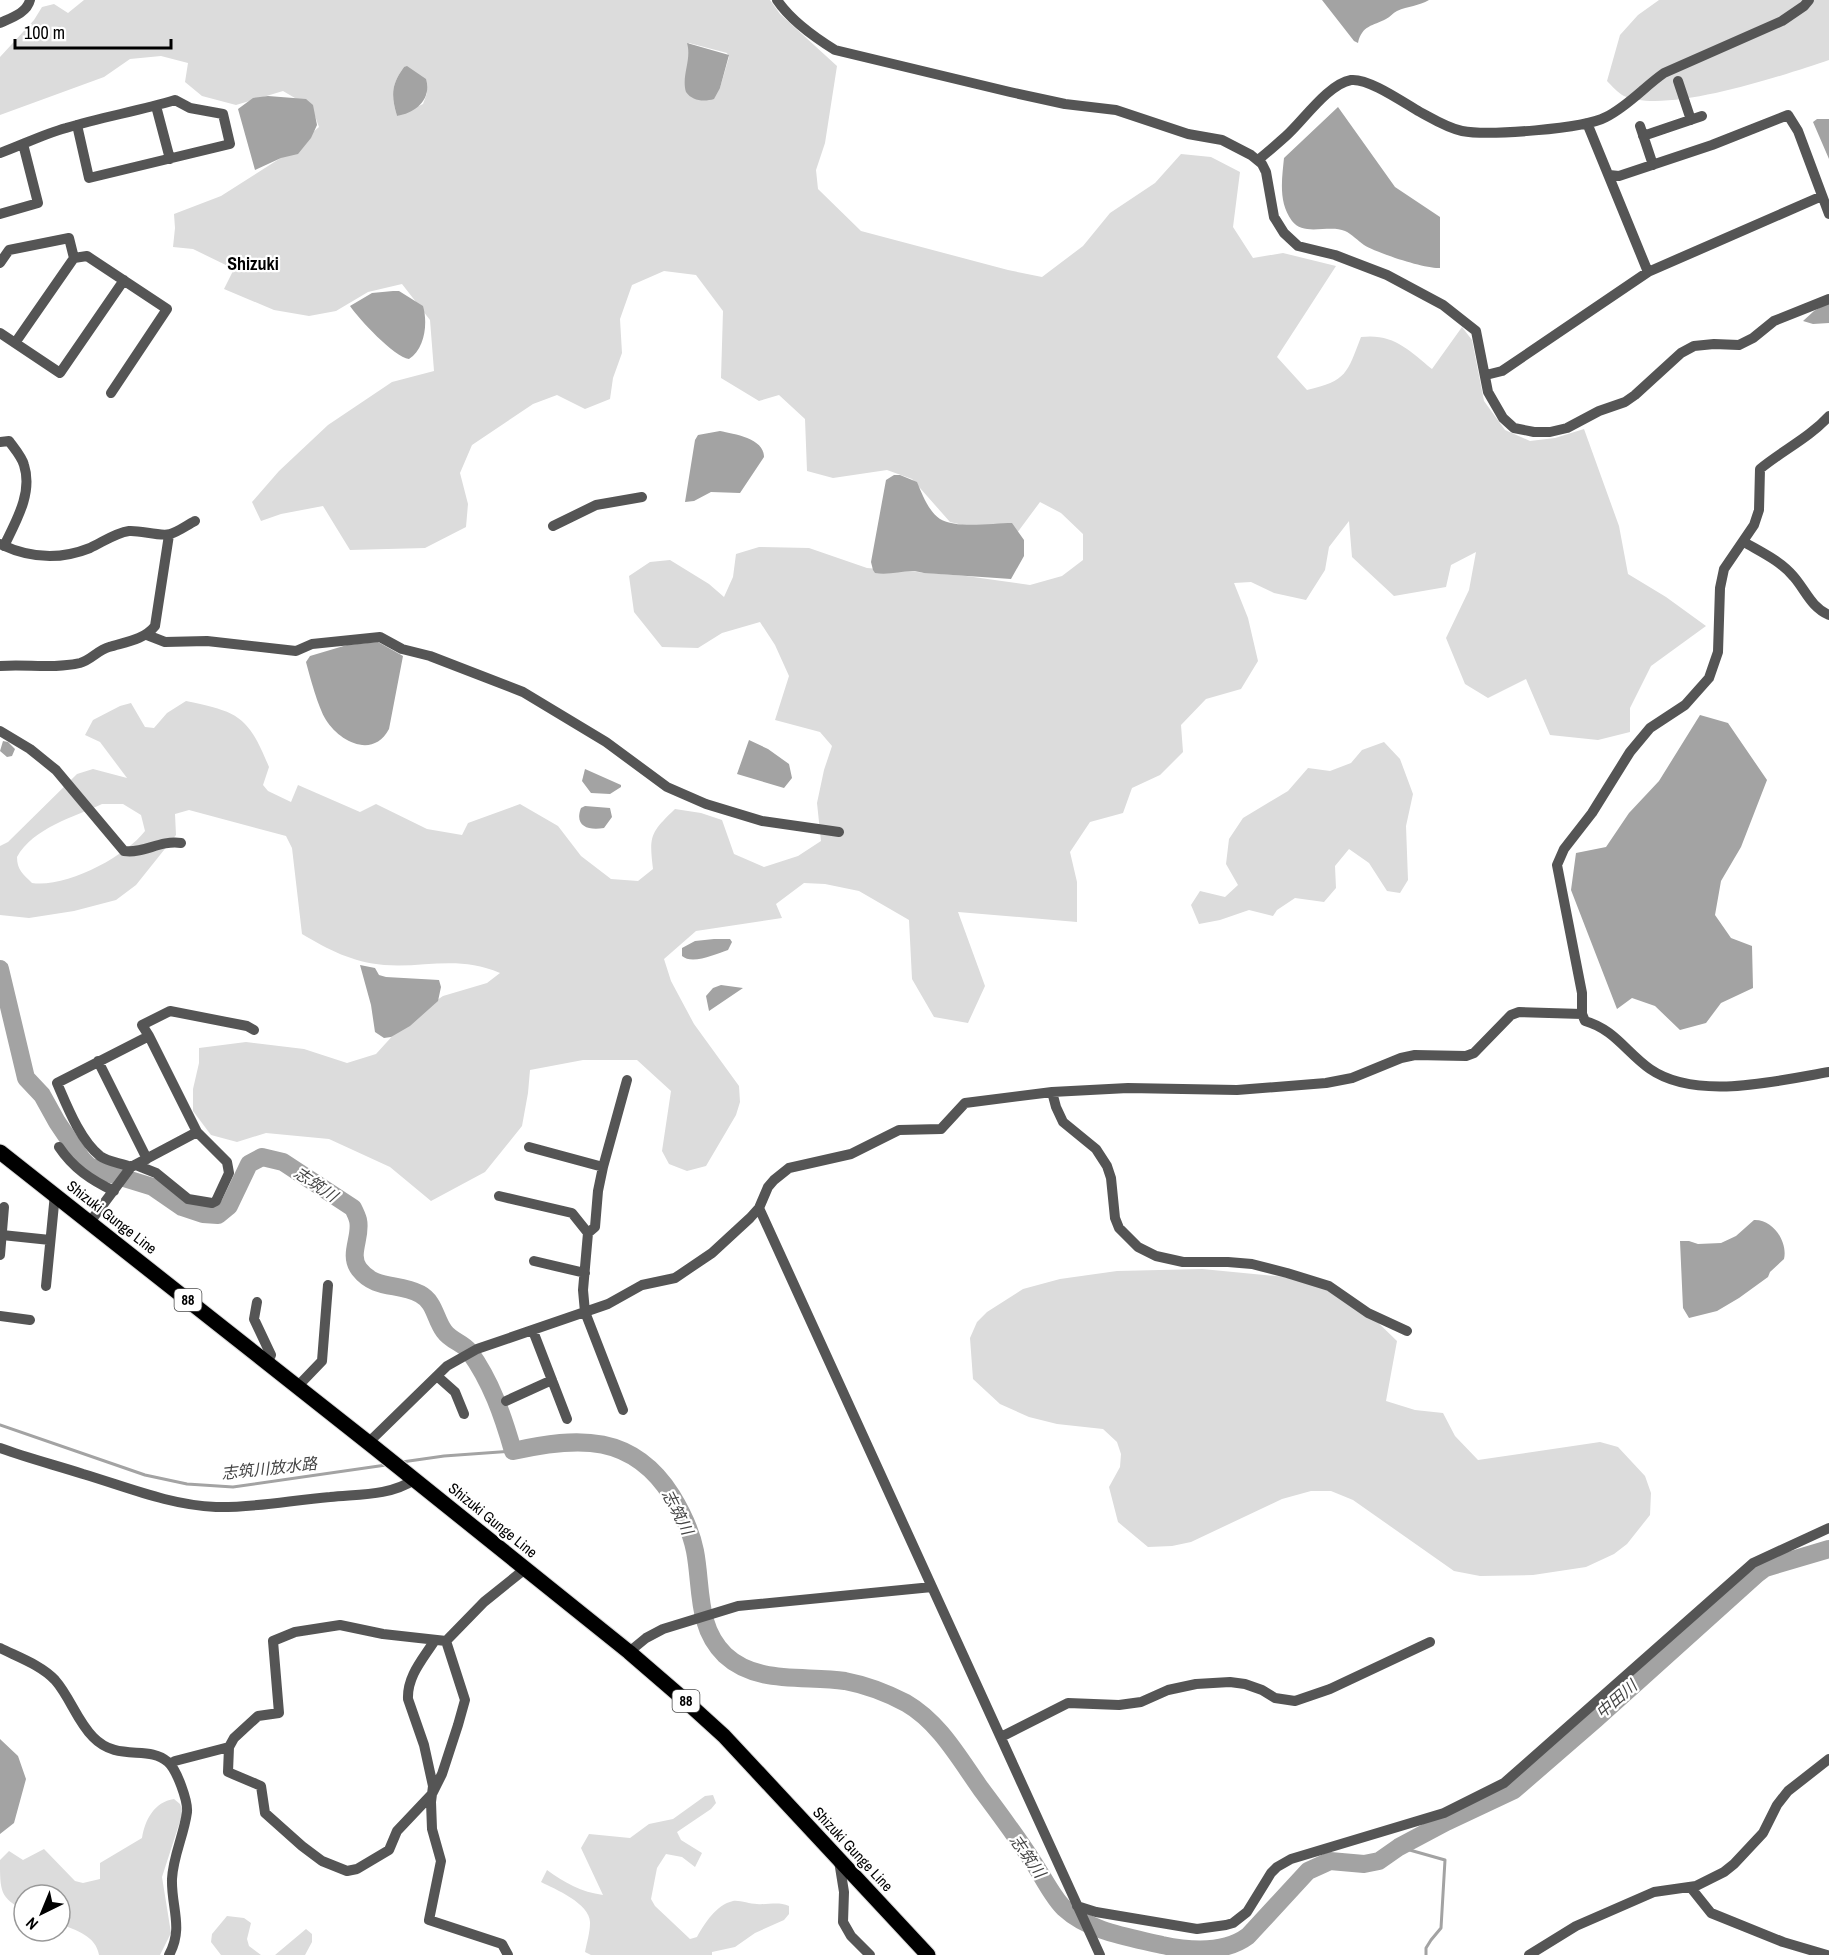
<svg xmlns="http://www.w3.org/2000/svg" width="1829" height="1955" viewBox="0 0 1829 1955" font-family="'Archivo Narrow','Noto Sans JP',sans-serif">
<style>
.green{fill:#dcdcdc;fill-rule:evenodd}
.water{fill:#a3a3a3}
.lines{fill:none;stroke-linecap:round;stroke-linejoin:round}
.stream{stroke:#a3a3a3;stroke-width:3}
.river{stroke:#a3a3a3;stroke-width:18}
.primary-casing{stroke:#dbdbdb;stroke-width:17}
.minor{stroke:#555;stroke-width:10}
.primary{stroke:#000;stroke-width:15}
.labels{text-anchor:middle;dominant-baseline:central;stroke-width:4.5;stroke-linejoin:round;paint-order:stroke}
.shield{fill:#fff;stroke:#4c4c4c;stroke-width:1.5}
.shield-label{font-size:14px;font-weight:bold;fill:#000}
.street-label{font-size:15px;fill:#000;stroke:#fff}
.water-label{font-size:16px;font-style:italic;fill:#444;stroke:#fff}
.quarter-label{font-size:18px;font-weight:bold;fill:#000;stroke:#fff}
</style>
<rect width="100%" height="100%" fill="#fff"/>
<!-- green -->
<path class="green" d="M84,0H770L780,14L837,66L825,143L816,170L818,189L861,231L1008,270L1042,277L1083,246L1110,213L1155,183L1181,154L1211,157L1240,172L1233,227L1253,258L1283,253L1336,266L1277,357L1307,390C1347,381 1347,373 1361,337C1393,333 1409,350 1432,369L1462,327L1472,340L1484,401L1505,430L1530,441L1555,438L1584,429L1619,526L1628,574L1666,597L1706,626L1651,666L1630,708V732L1598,740L1550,735L1526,679L1488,698L1465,684L1446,638L1469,590L1476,552L1451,565L1446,587L1394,596L1352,557L1349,521L1329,547L1325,570L1306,600L1274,593L1251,582L1234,583L1248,618L1258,661L1241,689L1206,699L1181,725L1183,752L1160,775L1132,788L1123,813L1090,822L1070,852L1077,882V922L958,912L985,986L968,1023L934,1017L912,979L909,920L859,891L825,884L804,883L776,904L782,918L696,931L664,959L671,981L694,1024L739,1086L740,1102L736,1115L706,1166L687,1171L669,1164L662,1151L671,1091L637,1060H583L530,1070L528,1093L522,1126L485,1172L431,1201L390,1167L329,1139L266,1133L237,1142L211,1135L193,1111V1089L199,1063V1048L246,1042L304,1049L347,1063L376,1054L406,1021L443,996L487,983L500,973C458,955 426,968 384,965C352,962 329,950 302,934L292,848L286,836L189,810L175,814L176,835L136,885L116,900L74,911L29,918L0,915V846L8,842L77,774L93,769L127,778L100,742L85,735L93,720L120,706L131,703L145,727L154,728L167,713L186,701C239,712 248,716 269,767L263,785L268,791L291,802L298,785L360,812L376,804L427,829L462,835L468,823L520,804L558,826L581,856L611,879L638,881L653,869C649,836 650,833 675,809L701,813L722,820L734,854L764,867L798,856L821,841L817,803L824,770L832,746L820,732L775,720L789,676L775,645L760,622L722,633L698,648L662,647L634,612L629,576L650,562L670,560L709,584L724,597L733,577L736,554L759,547L809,548L867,568L966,576L1030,585L1062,576L1083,560V534L1061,513L1040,502L1017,533L988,531L950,522L912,479L887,470L833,478L807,471L805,419L779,395L759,401L721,378L723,311L696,275L664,271L632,285L620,319L622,353L613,378L610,399L585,409L557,395L533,404L472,445L460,473L468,504L466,527L425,548L350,550L323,506L281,514L261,521L252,502L279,471L328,425L392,382L434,371L430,320L402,284L368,292L336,311L309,316L274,310L224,289L234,269L193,249L173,247L175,228L174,214L221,196L290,152L319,127L312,108L283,91L236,105L202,96L185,82L188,63L161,56L130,59L104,77L0,115V57L34,20L42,7L54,4L68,13ZM689,43L727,53L729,57L720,88L687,69L690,56L688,45ZM404,67L427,93L423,104L397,116C391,95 391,85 404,67ZM102,804H123L141,815L145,831C125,857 66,888 32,883C23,874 17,870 17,857C33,828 74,817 102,804Z
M1659,0H1829V60C1784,75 1667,115 1624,96C1618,93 1612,86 1607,81L1620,35L1638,15Z
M1384,742L1400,759L1413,794L1406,826L1408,880L1400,893L1387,891L1369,863L1349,849L1335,866L1336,888L1324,902L1295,898L1277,910L1273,916L1249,910L1220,920L1199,924L1191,905L1200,891L1225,897L1238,885L1226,864L1229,839L1243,818L1288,791L1308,768L1330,771L1351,763L1362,750Z
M1202,1269L1307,1279L1367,1312L1397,1341L1386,1401L1415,1410L1443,1413L1455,1436L1478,1460L1600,1442L1618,1447L1645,1476L1651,1493L1650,1515L1627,1544L1614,1554L1586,1567L1533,1575L1480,1576L1454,1571L1353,1500L1331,1491H1311L1282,1499L1191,1542L1172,1546L1148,1547L1118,1522L1109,1487L1120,1467L1121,1454L1117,1442L1103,1429L1057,1424L1029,1417L1000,1404L973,1379L970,1338L977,1322L987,1312L1023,1289L1060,1279L1117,1271Z
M713,1795L716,1803L711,1809L677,1832L681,1840L702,1853L695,1867L682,1857L666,1854L657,1868L651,1899L655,1906L690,1939L697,1937C705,1923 716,1905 733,1901C740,1900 749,1904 757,1904C768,1905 778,1901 789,1906V1914L784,1920L755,1933L735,1947L712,1952V1955H591L585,1952C587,1942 590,1932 590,1923C591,1904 555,1889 541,1882L547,1870C565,1883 581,1892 603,1895L581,1848L589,1834L630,1838L649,1824L673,1819L705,1796Z
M174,1799L180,1804L183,1812L162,1877L171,1933L160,1955H99C96,1936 76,1930 60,1924V1895H24V1910C0,1898 0,1891 0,1860L9,1851L23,1860L44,1849L75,1881L83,1883L100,1879V1863L142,1838C145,1820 154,1802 174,1799Z
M227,1916L244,1918L251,1923L247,1939L249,1946L261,1955H221L211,1942L212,1934Z
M306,1929L312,1934V1942L305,1955H275Z"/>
<!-- water -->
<path class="water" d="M1322,0H1429C1419,6 1408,6 1397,11C1393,13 1390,17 1386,19C1373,26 1362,25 1358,43L1354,41Z
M687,43L729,55L720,88L714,99C704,102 692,101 686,92C681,76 692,60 687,43Z
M407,66L426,79C432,99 416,113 397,116C391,95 391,85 404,67Z
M268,96L306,99L313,105L317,125L311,138L298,154L281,158L255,170L238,109L253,98Z
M1338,107L1395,187L1440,217V268C1425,269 1377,253 1364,245C1358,241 1352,234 1345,231C1329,224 1304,237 1292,221C1278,202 1282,179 1284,158Z
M1817,119H1829V159L1813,122Z
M393,291H399L423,306C428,323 425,349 409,359C394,357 359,319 350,306L372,293Z
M1829,302V323L1813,324L1803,321L1814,311Z
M720,431C734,434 764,438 764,457L740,493L711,492L694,501L685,502L695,440L698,435Z
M894,475H900L917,482C922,494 929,512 940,519C956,529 993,523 1012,523L1024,540V556L1011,579L924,573C908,568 892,576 875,573L873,570L871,562L886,480Z
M378,642L403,656L389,729C373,759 340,742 326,720C318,707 310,677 306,662L310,656L347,645Z
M1700,715L1728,723L1767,780L1741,847L1721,881L1715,915L1731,938L1752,946L1753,988L1721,1003L1706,1023L1680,1030L1655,1006L1632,998L1617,1009L1571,890L1576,853L1606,847L1629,813L1659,781Z
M749,740L768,749L789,764L792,778L784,788L737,774Z
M3,741L8,742L15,749L12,756L7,757L0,751Z
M585,769L621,785V787L610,794L591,793L582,781Z
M585,806L610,808L612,817L604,828C588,831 574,826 581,808Z
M714,939H730L732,942L728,950C716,954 692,965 682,956V948L695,941Z
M360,965L375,968L379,975L386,977L439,980L441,987L438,1001L410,1026L391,1037L384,1038L375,1032L371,1005Z
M721,985L743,988L709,1011L706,996L713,988Z
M1754,1220C1773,1219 1788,1242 1784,1259L1770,1272L1768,1277L1739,1298L1717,1311L1689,1318L1683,1308L1680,1241H1689L1698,1244L1721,1243L1736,1236Z
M0,1739L18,1756L26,1779L14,1823L0,1834Z"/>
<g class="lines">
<!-- stream -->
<path class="stream" d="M0,1425L145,1475L187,1484L233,1487L386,1465
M402,1462L444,1456L513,1451
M1399,1847L1445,1860L1441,1928L1431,1940L1426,1948V1955"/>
<!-- river -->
<path class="river" d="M0,969L26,1078L42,1095L57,1122L82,1159L89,1166L101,1171L153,1187L182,1207L203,1214L218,1215L229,1206L249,1164L262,1157L283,1162L353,1208C355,1212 357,1216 358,1220C362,1237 348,1254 359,1269C376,1291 398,1282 420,1294C435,1302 435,1319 444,1331C451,1341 463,1343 469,1351C491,1381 503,1416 513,1451C579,1436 633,1434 672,1496C683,1514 691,1531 695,1551C702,1587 696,1627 725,1655C757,1685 805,1675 845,1681C866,1685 887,1693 906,1703C939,1722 959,1758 981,1789C999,1813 1017,1837 1033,1862C1042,1875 1053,1898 1064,1908C1090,1932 1129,1937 1162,1945C1190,1951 1224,1954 1248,1936L1308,1871L1330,1861L1364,1864L1379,1861L1399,1847L1446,1822L1514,1790L1596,1719L1757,1574L1765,1568L1829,1549"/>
<!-- primary casing -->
<g class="primary-casing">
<path id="primary" d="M0,1152L375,1448L629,1652L680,1696L724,1736L928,1955"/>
</g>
<!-- minor -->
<path class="minor" d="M777,0C791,21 814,37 835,50L1010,92L1065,104L1116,110L1188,134L1222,140L1251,155L1262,164L1266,172L1274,217L1284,233L1298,246L1335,255L1387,275L1443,305L1476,331L1488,392L1503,418L1514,428L1534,432H1550L1567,428L1599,411L1625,402L1635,395L1681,353L1694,346L1714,344L1739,345L1753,338L1774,321L1829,299
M0,23C11,18 27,13 30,0
M1678,81L1691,120
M156,106L170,159
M1587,123L1648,272
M1640,126L1653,165
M1643,136L1702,116
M0,153C22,145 44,134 66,128C102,117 139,111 175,100L190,108L223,114L230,144L89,178L77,125
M1258,160C1268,152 1277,144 1286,136C1303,121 1328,84 1351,80C1369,78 1404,103 1420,112C1433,119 1447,128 1462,131C1487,136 1584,129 1606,117C1628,106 1644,87 1664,73L1782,21L1804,6L1809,0
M1609,175L1619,176L1712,145L1788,115L1798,131L1829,214
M0,214L38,203L23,144
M0,263L9,250L69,238L74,258
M0,333L60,373L124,280
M15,343L74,258L87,256L167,309L111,393
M1486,375L1502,371L1648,272L1822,196
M1829,416C1809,438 1783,450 1760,469L1759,510L1754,525L1724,569L1720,588L1718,652L1709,678L1685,705L1650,728L1630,752L1592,813L1564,849L1557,865L1582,993V1014L1585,1021C1614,1029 1627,1053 1650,1069C1696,1101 1777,1081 1829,1072
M0,442L9,441C14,448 22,457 24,465C33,493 16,521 4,546
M553,526L596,505L642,497
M1744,542C1761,552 1781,561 1794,577C1806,591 1811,607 1829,615
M0,544C29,558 60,560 90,548C103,542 115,533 129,531C140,530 161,537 170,534C178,532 187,525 195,521
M147,635L165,642L207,641L296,651L312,644L380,637L402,649L430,656L523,692L606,742L667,787L706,804L762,821L839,832
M0,666C27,664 54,669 80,663C91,660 98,650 109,647C125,642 144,640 155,626L169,535
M0,731L30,749L56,770L124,851C144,854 159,840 181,843
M149,1036L142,1025L170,1011L247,1026L254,1030
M98,1061L147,1159
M1052,1092L1056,1107L1063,1122L1096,1149L1107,1166L1111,1178L1115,1218L1119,1228L1138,1247L1156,1256L1183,1262H1228L1252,1264L1287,1273L1329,1286L1368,1313L1407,1331
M59,1147C73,1168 91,1180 114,1191
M529,1147L603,1167L598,1191L595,1227L588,1233
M131,1167C121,1163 108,1162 100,1156C80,1140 67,1106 57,1083L149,1036L197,1132L227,1162L229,1173L216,1201L212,1203L188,1199L156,1173L136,1165
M603,1167L627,1080
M499,1196L572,1213L588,1233L583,1290L585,1312L623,1410
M759,1208L1100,1955
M90,1222L131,1167L197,1132
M2,1235L50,1240
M0,1255L4,1207
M534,1261L585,1273
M46,1286L55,1194
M257,1302L254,1319L271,1355L267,1363
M0,1316L30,1320
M533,1331L567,1419
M437,1376L455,1392L464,1414
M297,1387L322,1361L328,1285
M506,1401L552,1380
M368,1443L447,1366L477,1349L608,1304L642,1285L675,1278L712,1253L750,1218L759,1208L768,1187L774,1180L789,1168L851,1154L899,1130L941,1129L965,1103L1052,1092L1128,1088L1237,1090L1326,1083L1352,1078L1401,1058L1415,1055L1466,1056L1474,1053L1511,1015L1519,1012L1582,1014
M0,1448C27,1458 55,1465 83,1474C127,1487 169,1505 216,1507C254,1508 292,1500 330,1497C359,1494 389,1496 414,1480
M435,1640C423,1659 407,1676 408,1699L424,1745L433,1786L431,1802L432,1829L441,1861L429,1920L502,1944L508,1955
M0,1648C18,1657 41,1665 55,1680C70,1697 77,1721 93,1737C118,1763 148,1744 168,1762C177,1770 188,1801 187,1812C184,1835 173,1856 172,1879C171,1907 184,1928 169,1955
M629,1652L646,1638L663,1629L738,1606L932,1587
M1001,1737L1068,1703L1119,1705L1141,1702L1168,1690L1196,1684L1230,1682L1245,1684L1262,1690L1275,1698L1295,1701L1330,1689L1430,1642
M229,1747L228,1772L261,1786L265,1813L302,1846L322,1861L347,1871L357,1869L389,1850L397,1831L432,1794L442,1774L458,1725L465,1700L446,1641
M170,1764L175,1761L229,1747L234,1738L258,1716L279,1713L273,1641L295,1632L340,1625L383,1634L446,1641L484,1602L525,1569
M839,1861L844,1892L843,1922L851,1936L870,1955
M1691,1888L1711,1913L1783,1942L1827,1955
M1077,1906L1096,1912L1197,1929L1226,1925L1233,1923L1247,1912L1271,1873L1277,1867L1291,1859L1444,1813L1504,1783L1753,1563L1829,1528
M1529,1955L1576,1926L1654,1892L1696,1886L1724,1872L1734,1864L1763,1833L1777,1805L1788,1791L1829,1759"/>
<!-- primary -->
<use href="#primary" class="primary"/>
</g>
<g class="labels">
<!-- shield labels -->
<g class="shield">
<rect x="174.5" y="1289" width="27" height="22" rx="4.5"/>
<rect x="672.5" y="1690" width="27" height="22" rx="4.5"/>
</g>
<g class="shield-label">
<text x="188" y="1300">88</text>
<text x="686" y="1701">88</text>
</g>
<!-- street labels -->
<g class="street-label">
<text transform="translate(112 1217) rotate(38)">Shizuki Gunge Line</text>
<text transform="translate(493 1520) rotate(39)">Shizuki Gunge Line</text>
<text transform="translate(853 1849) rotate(47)">Shizuki Gunge Line</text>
</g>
<!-- water labels -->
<g class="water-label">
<text transform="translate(316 1184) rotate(34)">志筑川</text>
<text transform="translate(269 1468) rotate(-6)">志筑川放水路</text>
<text transform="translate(678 1512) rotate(63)">志筑川</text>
<text transform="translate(1616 1699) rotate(-41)">中田川</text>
<text transform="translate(1028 1856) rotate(55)">志筑川</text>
</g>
<!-- quarter labels -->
<g class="quarter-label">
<text x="253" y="263">Shizuki</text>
</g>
</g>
<!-- north arrow -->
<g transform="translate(42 1913) rotate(223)"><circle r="28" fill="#ffffff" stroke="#999999" stroke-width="1.5"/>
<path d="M0-4.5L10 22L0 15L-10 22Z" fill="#000000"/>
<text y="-9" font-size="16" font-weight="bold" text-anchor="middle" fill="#000000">N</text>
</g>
<!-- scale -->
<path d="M15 39v9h156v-9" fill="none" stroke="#000000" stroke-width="3"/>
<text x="24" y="39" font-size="18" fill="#000000" stroke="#ffffff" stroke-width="4.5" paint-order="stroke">100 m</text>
</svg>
